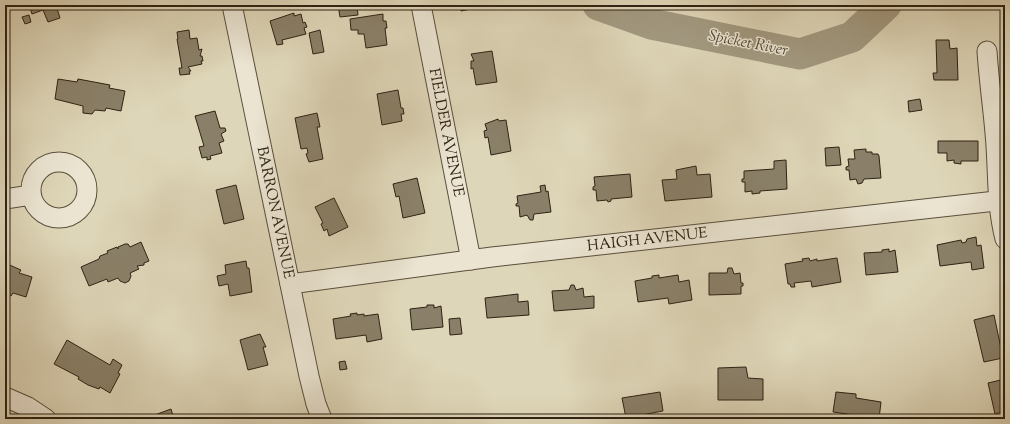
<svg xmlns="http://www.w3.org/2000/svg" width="1010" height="424" viewBox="0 0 1010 424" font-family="'Sorts Mill Goudy',serif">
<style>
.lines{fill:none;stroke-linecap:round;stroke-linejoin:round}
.river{stroke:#a29980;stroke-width:31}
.building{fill:#8a8069;stroke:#2f2214}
.minor-casing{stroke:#5b4f3d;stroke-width:21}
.minor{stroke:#eae4d1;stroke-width:19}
.labels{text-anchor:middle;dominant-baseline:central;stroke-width:3;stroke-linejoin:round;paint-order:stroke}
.street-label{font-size:15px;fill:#2f2214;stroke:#eae4d1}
.water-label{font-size:16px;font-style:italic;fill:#574c3a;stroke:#eae4d1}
</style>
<rect width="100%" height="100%" fill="#ded6b8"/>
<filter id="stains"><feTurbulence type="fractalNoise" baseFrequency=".005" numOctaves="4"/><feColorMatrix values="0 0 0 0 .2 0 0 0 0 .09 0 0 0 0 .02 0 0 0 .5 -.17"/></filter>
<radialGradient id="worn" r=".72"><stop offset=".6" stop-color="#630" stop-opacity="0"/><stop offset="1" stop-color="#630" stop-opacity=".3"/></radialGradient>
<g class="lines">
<!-- river -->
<path class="river" d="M598,5L651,24L800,54L852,37L886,5"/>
</g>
<!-- building -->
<path class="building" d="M29,5H56L60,18L48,22L43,10L32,14Z
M338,5H357L358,15L340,17Z
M460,5H481V7L461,11Z
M294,13V16L301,14L303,23L305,22L307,27L304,28L306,34L282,40L283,44L277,45L270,21Z
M383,14V21H386L387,28H385L387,45L366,48L364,34H358V30H351L350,19Z
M29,15L31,22L25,24L22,17Z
M189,30L190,39L197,38L199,50L202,49L200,56H202L203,61H201L202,64L188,67L191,71H189L190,74L180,75L179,68H182L177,39H178L177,32Z
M320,30L324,52L313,54L309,33Z
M936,40H949L950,49L957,48L958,80H934L933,73H937Z
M492,51L497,82L476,85L473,68L471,69V61H474L471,54Z
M58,79L77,82L78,79L110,85L109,88L125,91L121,111L106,108L105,111L95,110L92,114L83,113V106L55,99Z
M398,90L401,108H403L404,114H401L402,121L382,125L377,94Z
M920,99L922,110L909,112L908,101Z
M215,111L220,128H225L226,131L221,134L224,141L219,143L222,153L210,156L211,159L207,160V157L202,158L199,147L204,146L195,116Z
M317,113L320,127H317L323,159L309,162L306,154L308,153L307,148L301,149L295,118Z
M498,119L499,121L506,120L511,151L491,155L488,137L485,138L484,131L487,130L485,124Z
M938,141H978V161H961V164L954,163V160L947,161V153H938Z
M839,147L841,165L826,166L825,148Z
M866,149V152H872V154H878L879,156L881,178L864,179L862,183L858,184L856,179L850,180L849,170H846V167L849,166L848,159H855L854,150Z
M786,160L787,189L760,191V193L752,194V191L745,192V182H742V179H744V171L774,169V161Z
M696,166L697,175L710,174L712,197L665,201L662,180L677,179L676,170Z
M630,174L632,197L611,199V201L608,202L607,200L597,201L596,190H593V187L595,186L594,177Z
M417,178L425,213L403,218L399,196L396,197L393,184Z
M236,185L244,219L224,224L216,190Z
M545,185L546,192L548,191L551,212L534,214L533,220H530L527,215L520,217L519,206H516V204L518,203L517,196L541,192L540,186Z
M334,198L348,227L329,236L327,229L324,231L321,224L323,223L315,207Z
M976,237L977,246L981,245L984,268L972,270L971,262L940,266L937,245L961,240L962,243L966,242L967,239Z
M141,242L149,261L144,263V265L137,266L139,269L130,273L131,276L129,281L125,283L120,281L118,278L108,282L107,279L89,286L81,267L99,259L100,256L108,253L107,251L117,247L118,249V247L125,244H128L130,247Z
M889,249V252L895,250L898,272L866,275L864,253L882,252V250Z
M809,258L810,261L817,259V261L837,258L841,282L812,287L811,281L794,283L795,287H791L790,284H788L785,264L803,261L802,259Z
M246,261L247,268H249L252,292L230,296L228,284L219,286L217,276L226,274L225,265Z
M5,263L21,270L19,273L32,277L26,297L13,293L11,296L5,294Z
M728,268H732L734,274L740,273L741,283H743V286H741V294L709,295V273H727Z
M659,275V278L678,275L679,282L689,280L692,300L669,304L668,298L638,302L635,281L652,278V276Z
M571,285H574L576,290L583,288L584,297L594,296V308L554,311L552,291L569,290Z
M518,294V302L528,301L529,315L487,318L485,298Z
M427,305H434V308L441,306L443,327L412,330L410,309L427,307Z
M357,313V315L364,314V316L378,314L382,339L367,342L366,335L336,339L333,319L351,316L350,314Z
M994,315L1003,358L984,362L974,320Z
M460,318L462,334L450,335L449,319Z
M260,334L266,347H263L268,365L248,370L240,340Z
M67,340L110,365L113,359L122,365L118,373L120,374L110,393L100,387L99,389L88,385L78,379L79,377L54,364Z
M345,361L347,369L340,370L339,362Z
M746,367L748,378L763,379V400H718V368Z
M1005,379V414L1002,415V412L995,414L988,383Z
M660,392L663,411L626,418L622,398Z
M836,392L856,394V398L881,402L879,419L853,418L854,415L833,412Z
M171,409L174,419H153L152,416Z"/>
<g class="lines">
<!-- minor casing -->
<g class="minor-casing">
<g id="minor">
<path id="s1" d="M232,5L309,376L316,404L322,419"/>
<path id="s2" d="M421,5L471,260"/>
<path d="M987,51C989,83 994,114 996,146C998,177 997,208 1005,239"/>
<circle cx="59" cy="190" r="28"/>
<path d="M5,199L31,195"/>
<path id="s3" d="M290,284L492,257L1005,200"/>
<path d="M5,397L28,407L46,419"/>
</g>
</g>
<!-- minor -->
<use href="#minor" class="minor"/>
</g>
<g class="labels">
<!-- street labels -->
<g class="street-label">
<text stroke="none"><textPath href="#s2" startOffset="130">FIELDER AVENUE</textPath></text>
<text stroke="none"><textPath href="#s1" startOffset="212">BARRON AVENUE</textPath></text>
<text stroke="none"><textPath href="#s3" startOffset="360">HAIGH AVENUE</textPath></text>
</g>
<!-- water labels -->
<g class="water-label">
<text transform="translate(748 44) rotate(11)">Spicket River</text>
</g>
</g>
<!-- margin -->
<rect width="1010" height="424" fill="none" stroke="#ded6b8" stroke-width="20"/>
<rect x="6" y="6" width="998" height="412" fill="none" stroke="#2f2214" stroke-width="2"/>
<rect x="10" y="10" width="990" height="404" fill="none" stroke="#2f2214"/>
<rect width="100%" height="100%" filter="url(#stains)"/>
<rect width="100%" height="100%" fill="url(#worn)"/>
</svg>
